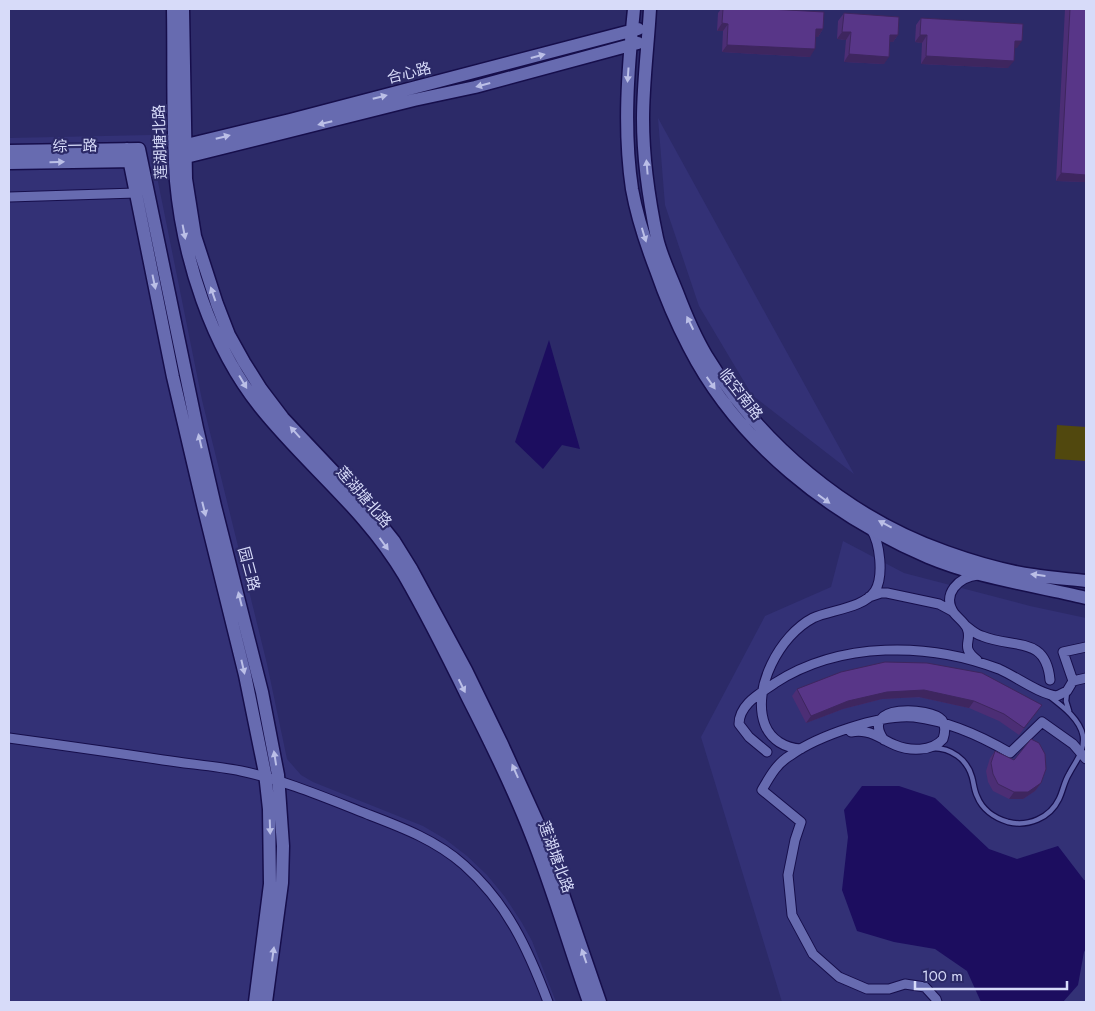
<svg xmlns="http://www.w3.org/2000/svg" width="1095" height="1011" viewBox="0 0 1095 1011" font-family="Jost,'Noto Sans SC',sans-serif">
<style>
.built{fill:#333176}
.green{fill:#51480e}
.water{fill:#1c0d5f}
.lines{fill:none;stroke-linecap:round;stroke-linejoin:round}
.lane-casing{stroke:#160e4b;stroke-width:7}
.street-casing{stroke:#160e4b;stroke-width:11}
.secondary-casing{stroke:#160e4b;stroke-width:15}
.lane{stroke:#676bb0;stroke-width:4.5}
.street{stroke:#676bb0;stroke-width:9}
.secondary{stroke:#676bb0;stroke-width:12}
.wall{fill:#4c2e75}
.shaded-wall{fill:#3e265f}
.building{fill:#583688;stroke:#3e265f}
.oneway{fill:#bbbfe7}
.labels{text-anchor:middle;dominant-baseline:central;stroke-width:4.5;stroke-linejoin:round;paint-order:stroke}
.street-label{font-size:15px;fill:#d7dbf9;stroke:#2c2a68}
</style>
<rect width="100%" height="100%" fill="#2c2a68"/>
<!-- built -->
<path class="built" d="M658,118L769,320L854,474L752,395L699,306L665,205Z
M151,135L152,152L202,400L267,664L287,759L301,775L313,782L423,826L445,839L467,856L487,875L505,897L522,923L532,941L556,1002H9V138Z
M843,541L904,573L1030,606L1086,618V1002H782L701,737L765,616L831,587Z"/>
<!-- green -->
<path class="green" d="M1057,425L1086,427V461L1055,459Z"/>
<!-- water -->
<path class="water" d="M549,340L580,449L562,445L543,469L515,442Z
M862,786H899L935,798L989,849L1017,859L1058,846L1084,880H1086V949L1084,952L1078,985L1063,1002H981L967,971L935,949L894,942L857,931L842,890L848,837L844,810Z"/>
<g class="lines">
<!-- lane casing -->
<g class="lane-casing">
<path id="lane" d="M1067,692L1066,701L1069,711
M933,748C951,748 967,759 972,777C974,784 974,790 977,796C982,809 994,818 1008,822C1028,827 1050,818 1059,799C1063,791 1064,782 1069,774C1075,762 1085,752 1083,736C1080,719 1062,706 1049,696"/>
</g>
<!-- street casing -->
<g class="street-casing">
<path id="street" d="M9,197L136,193
M869,597L881,593H887L939,604L952,611
M965,625C970,629 975,634 982,636C1013,649 1046,635 1050,680
M1086,647L1063,652L1073,681L1086,678
M977,660C959,646 973,642 967,628C964,622 958,618 954,613C941,594 959,577 978,575
M851,732C856,731 861,731 866,732C877,734 885,741 895,745C909,751 932,752 943,739C945,733 946,726 942,720C931,707 858,703 884,740
M9,738C60,745 111,752 163,760C189,764 216,766 241,771C284,780 326,798 367,814C401,827 436,840 464,865C507,903 528,949 548,1002
M801,749C785,748 771,740 765,725C751,689 780,635 813,618C830,610 864,608 875,591C884,576 880,543 871,529
M767,752L749,737L739,724C739,704 761,693 775,683C840,641 929,642 999,669C1017,677 1039,694 1057,696L1067,691L1073,681
M937,1002L936,999L925,987L905,984L889,989H867L839,977L813,954L792,915L788,875L795,840L801,822L762,790C770,776 777,763 791,755C818,736 880,714 914,717C947,721 981,736 1010,753L1042,722L1073,744L1086,759"/>
</g>
<!-- secondary casing -->
<g class="secondary-casing">
<path id="secondary" d="M173,9C174,66 172,124 176,181C183,258 211,346 260,407C307,466 365,509 404,575C427,615 448,657 468,698C491,743 513,788 531,834C553,889 569,946 589,1002
M183,9L186,179L195,236L217,304L229,335L244,362L261,389L283,418L367,507L394,541L412,570L466,670L501,742L541,830L600,1002
M634,9C628,69 623,129 632,189C637,217 646,244 656,270C665,296 676,322 689,347C738,443 830,515 928,557C978,578 1033,585 1086,598
M650,9C648,45 643,83 643,119C643,158 649,200 657,238C661,256 670,274 677,292C685,313 694,335 706,355C760,444 847,517 946,552C974,562 1004,571 1033,575C1051,578 1069,579 1086,581
M178,147L290,120L638,29
M127,149L173,377L203,505L245,675L265,773L269,809L270,884L255,1002
M9,151L139,149L197,428L215,506L262,692L278,775L283,846L282,883L266,1002
M178,159L414,100L475,87L638,43
M9,163L136,161"/>
</g>
<!-- lane -->
<use href="#lane" class="lane"/>
<!-- street -->
<use href="#street" class="street"/>
<!-- secondary -->
<use href="#secondary" class="secondary"/>
</g>
<!-- wall -->
<path class="wall" d="M721,9H769L823,29L818,37L816,36L810,57L722,52L723,31H717L718,13Z
M1065,9H1086V182L1056,181Z
M844,13L898,35L893,42H890L884,64L844,62L846,40L837,39L838,21Z
M921,18L1017,48H1014L1008,68L921,64L922,43L915,42L916,25Z
M797,689L1042,705L1019,735L999,721L969,708L919,697L882,699L843,709L806,723L792,696Z
M995,751L1041,783L1035,791L1023,799H1009L993,791L988,782L986,771L990,758Z"/>
<!-- shaded-wall -->
<path class="shaded-wall" d="M722,23L728,24L723,31H717Z
M816,29H823L818,37L811,36Z
M842,32H851L846,40L837,39Z
M890,35H898L893,42H885Z
M920,35H927L922,43L915,42Z
M1015,41H1022L1017,48H1010Z
M727,45L815,49L810,57L722,52Z
M849,54L889,57L884,64L844,62Z
M926,56L1014,61L1008,68L921,64Z
M1061,173L1086,175V182L1056,181Z
M924,690L974,701L969,708L919,697L882,699L843,709L806,723L811,716L848,701L887,692Z
M1041,783L1035,791L1023,799H1009L1014,792Z"/>
<!-- building -->
<path class="building" d="M723,9H769L824,12L823,29H816L815,49L727,45L728,24L722,23Z
M1070,9H1086V175L1061,173Z
M844,13L899,17L898,35H890L889,57L849,54L851,32H842Z
M921,18L1023,24L1022,41H1015L1014,61L926,56L927,35H920Z
M885,662L927,663L982,673L1042,705L1024,728L1004,714L974,701L924,690L887,692L848,701L811,716L797,689L841,672Z
M1031,739L1039,743L1045,754L1046,769L1041,783L1028,792H1014L998,784L993,774L991,763L995,751L1014,760Z"/>
<!-- one-way arrows -->
<defs><path id="oneway-solid" d="M-6-.8H1V-3.2L6.5 0L1 3.2V.8H-6Z" transform="scale(1.25)"/></defs>
<g class="oneway">
<use href="#oneway-solid" transform="translate(538 56) rotate(-15)"/>
<use href="#oneway-solid" transform="translate(628 75) rotate(94)"/>
<use href="#oneway-solid" transform="translate(483 85) rotate(165)"/>
<use href="#oneway-solid" transform="translate(380 97) rotate(-14)"/>
<use href="#oneway-solid" transform="translate(325 123) rotate(166)"/>
<use href="#oneway-solid" transform="translate(223 137) rotate(-14)"/>
<use href="#oneway-solid" transform="translate(57 162) rotate(-1)"/>
<use href="#oneway-solid" transform="translate(647 167) rotate(-95)"/>
<use href="#oneway-solid" transform="translate(184 232) rotate(79)"/>
<use href="#oneway-solid" transform="translate(644 235) rotate(73)"/>
<use href="#oneway-solid" transform="translate(154 282) rotate(78)"/>
<use href="#oneway-solid" transform="translate(213 294) rotate(-109)"/>
<use href="#oneway-solid" transform="translate(690 323) rotate(-116)"/>
<use href="#oneway-solid" transform="translate(243 382) rotate(59)"/>
<use href="#oneway-solid" transform="translate(711 383) rotate(55)"/>
<use href="#oneway-solid" transform="translate(295 432) rotate(-132)"/>
<use href="#oneway-solid" transform="translate(200 441) rotate(-103)"/>
<use href="#oneway-solid" transform="translate(824 499) rotate(36)"/>
<use href="#oneway-solid" transform="translate(204 509) rotate(76)"/>
<use href="#oneway-solid" transform="translate(885 524) rotate(-152)"/>
<use href="#oneway-solid" transform="translate(384 544) rotate(54)"/>
<use href="#oneway-solid" transform="translate(1038 575) rotate(-173)"/>
<use href="#oneway-solid" transform="translate(240 599) rotate(-104)"/>
<use href="#oneway-solid" transform="translate(243 667) rotate(77)"/>
<use href="#oneway-solid" transform="translate(462 686) rotate(64)"/>
<use href="#oneway-solid" transform="translate(275 758) rotate(-99)"/>
<use href="#oneway-solid" transform="translate(515 771) rotate(-114)"/>
<use href="#oneway-solid" transform="translate(270 827) rotate(88)"/>
<use href="#oneway-solid" transform="translate(273 954) rotate(-82)"/>
<use href="#oneway-solid" transform="translate(584 956) rotate(-109)"/>
</g>
<g class="labels">
<!-- street labels -->
<g class="street-label">
<text transform="translate(409 73) rotate(-14)">合心路</text>
<text transform="translate(160 142) rotate(-92)">莲湖塘北路</text>
<text transform="translate(75 146) rotate(-1)">综一路</text>
<text transform="translate(741 394) rotate(52)">临空南路</text>
<text transform="translate(364 497) rotate(49)">莲湖塘北路</text>
<text transform="translate(249 569) rotate(75)">园三路</text>
<text transform="translate(556 857) rotate(70)">莲湖塘北路</text>
</g>
</g>
<!-- border -->
<rect width="1095" height="1011" fill="none" stroke="#d7dbf9" stroke-width="20"/>
<!-- scale -->
<path d="M915 981v8h152v-8" fill="none" stroke="#d7dbf9" stroke-width="2.5"/>
<text x="922" y="981" font-size="15" fill="#d7dbf9" stroke="#2c2a68" stroke-width="4" paint-order="stroke">100 m</text>
</svg>
